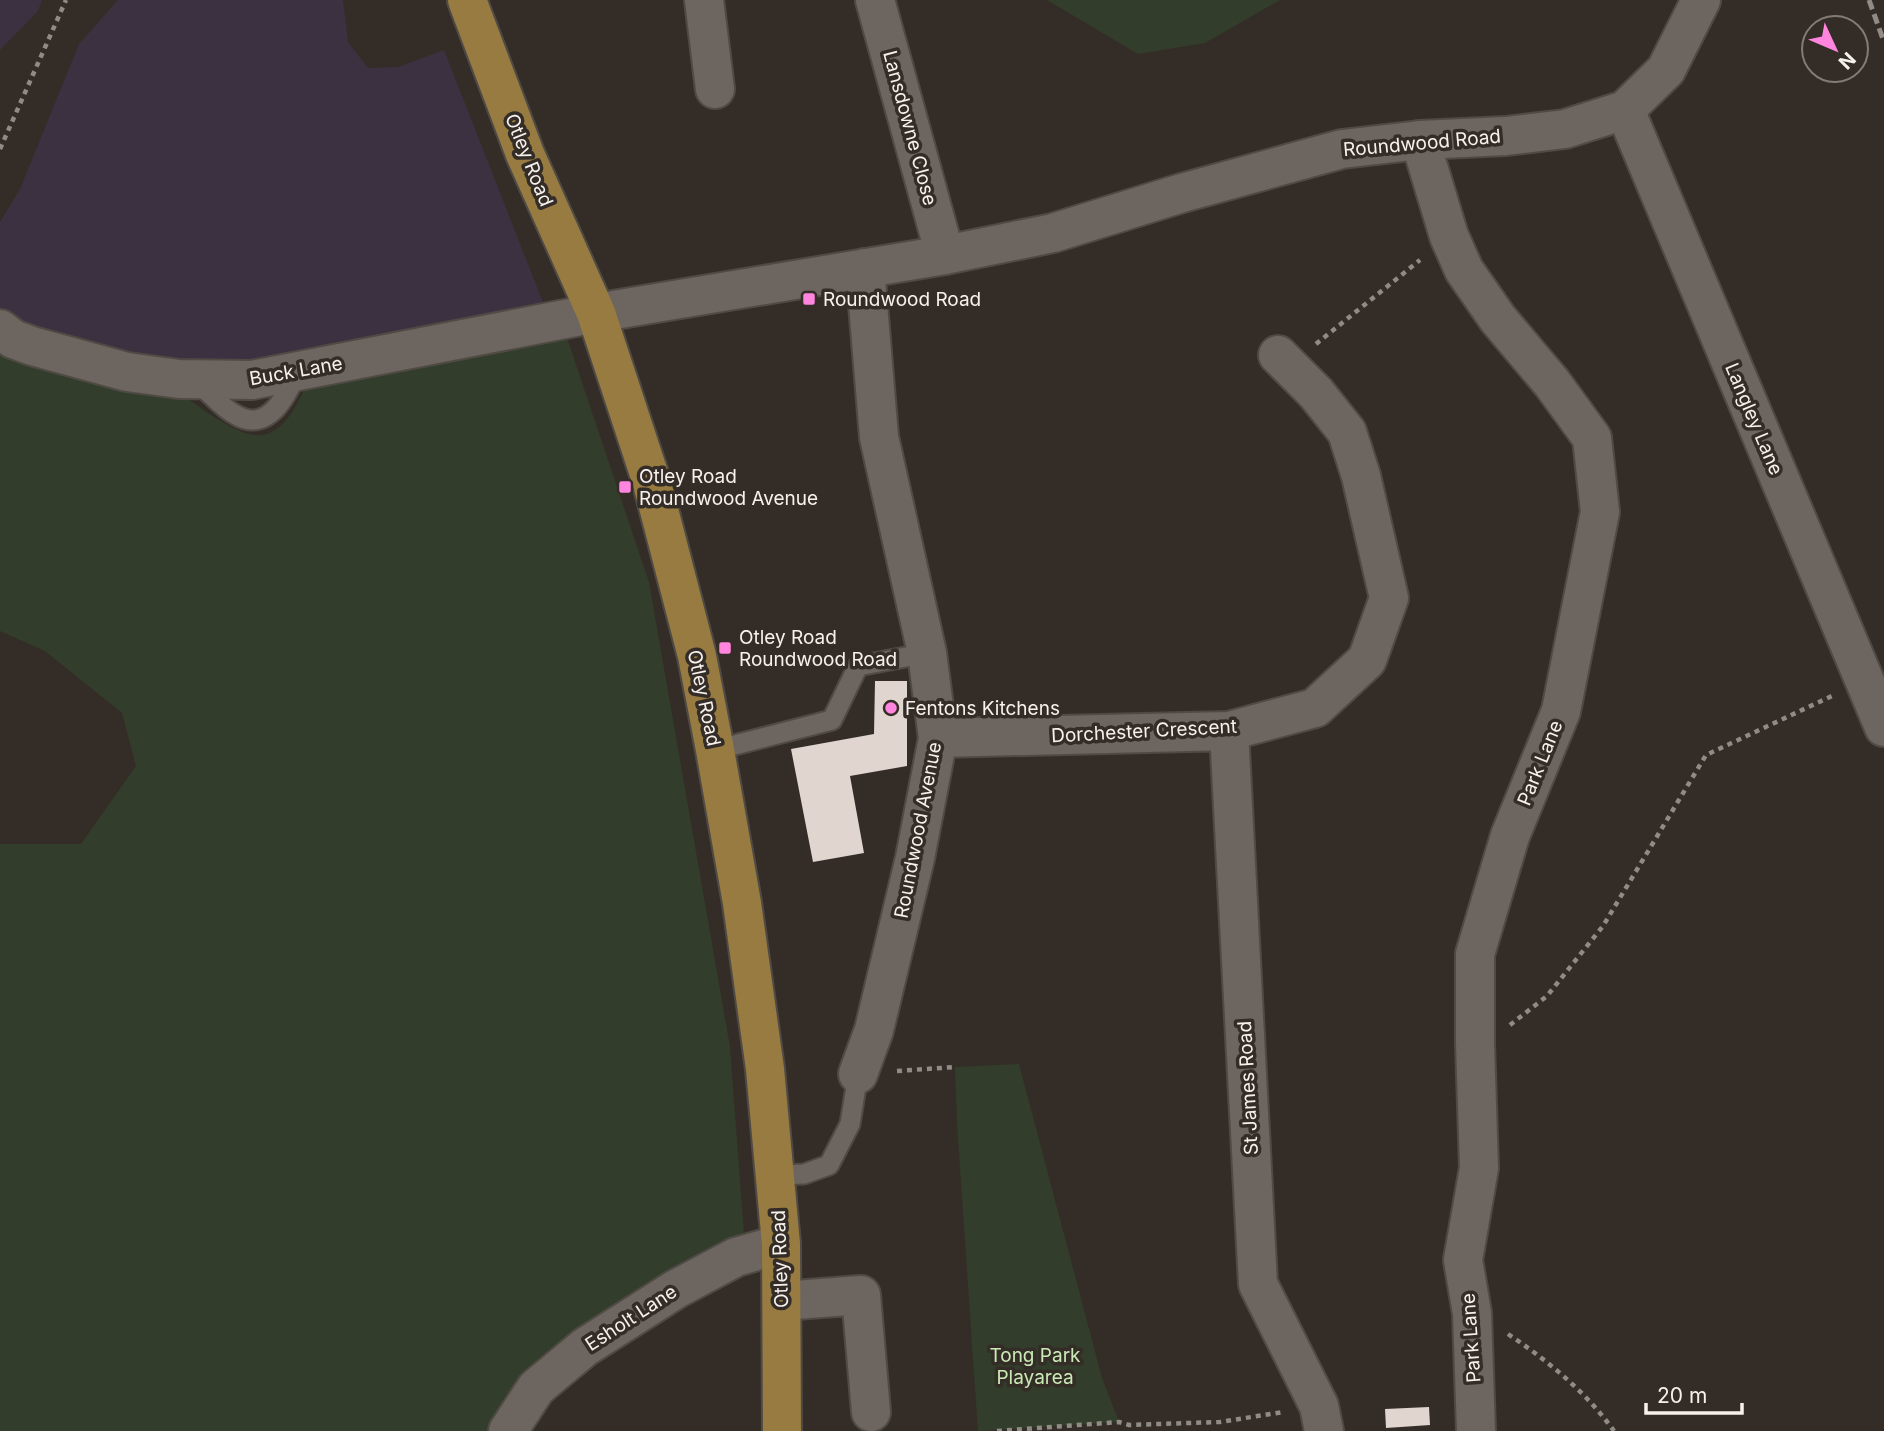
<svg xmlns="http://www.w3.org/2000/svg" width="1884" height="1431" viewBox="0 0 1884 1431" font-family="Inter,sans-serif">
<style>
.commercial{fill:#3c3141}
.green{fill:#323e2b}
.building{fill:#e0d6cf}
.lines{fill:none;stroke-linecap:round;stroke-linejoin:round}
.service-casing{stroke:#504a45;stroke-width:23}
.minor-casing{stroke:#504a45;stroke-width:42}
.tertiary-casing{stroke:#504a45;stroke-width:42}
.primary-casing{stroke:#504a45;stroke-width:42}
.path{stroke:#918b86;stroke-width:4.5;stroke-dasharray:5 5;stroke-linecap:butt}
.service{stroke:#6d655f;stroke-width:19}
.minor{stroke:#6d655f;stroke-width:38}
.tertiary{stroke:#6d655f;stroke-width:38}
.primary{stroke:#977b40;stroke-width:38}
.rail{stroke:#918b86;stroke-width:5;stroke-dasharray:10 5;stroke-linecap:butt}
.poi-dot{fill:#ff85df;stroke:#342d27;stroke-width:2.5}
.labels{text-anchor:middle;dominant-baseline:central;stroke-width:7;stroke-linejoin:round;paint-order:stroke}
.street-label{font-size:19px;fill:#f6f1ed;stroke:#342d27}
.poi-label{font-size:19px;fill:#f6f1ed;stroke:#342d27;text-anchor:start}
.park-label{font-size:19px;fill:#c9eab4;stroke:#342d27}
</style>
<rect width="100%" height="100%" fill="#342d27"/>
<!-- commercial -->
<path class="commercial" d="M0,0H42L38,11L0,50Z
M118,0H343L348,42L368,68L398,67L444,50L546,310L236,371L88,355L0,312V222L20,189L79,44Z"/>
<!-- green -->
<path class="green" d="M1047,0H1280L1205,43L1138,54Z
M563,326L649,582L730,1047L744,1235L498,1431H0V844H81L136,766L122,713L45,651L0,631V356C44,356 88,370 131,380C145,384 164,385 177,392C198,404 242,443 267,434C289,426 299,400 308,381Z
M1019,1064L1102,1378L1119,1422L978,1431L957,1123L955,1067Z"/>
<!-- building -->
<path class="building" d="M875,681H907V766L850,776L864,853L813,862L791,749L874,734Z
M1429,1407L1430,1425L1386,1428L1385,1409Z"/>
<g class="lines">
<!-- service casing -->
<g class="service-casing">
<path id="service" d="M198,383C210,393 222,408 236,415C268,434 287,395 298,371
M715,750L832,720L858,666L927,653
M776,1175L804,1174L829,1165L850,1124L858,1074"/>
</g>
<!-- minor casing -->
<g class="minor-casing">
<path id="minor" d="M704,0L715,89
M875,0L945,255
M1625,110L1884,727
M1420,140L1449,236L1464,270L1498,319L1552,383L1592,438L1600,512L1561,711L1510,836L1475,954V1043L1479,1168L1463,1260L1472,1313L1476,1431
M0,329L13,339L32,346L127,372L179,379L252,380L596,313
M1229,731L1258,1284L1319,1406L1324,1431
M938,738L1229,731L1315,708L1367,660L1389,598L1361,476L1347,432L1316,393L1278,355
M858,1074L874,1030L915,858L938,738L927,653L879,437L865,268
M782,1301L861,1295L871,1412
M508,1431L536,1388L585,1347L676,1289L736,1257L781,1244"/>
</g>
<!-- tertiary casing -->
<g class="tertiary-casing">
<path id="tertiary" d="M596,313L945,255L1053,233L1182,193L1342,149L1420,140L1506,136L1565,129L1625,110L1666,70L1701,0"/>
</g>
<!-- primary casing -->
<g class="primary-casing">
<path id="primary" d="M467,0L525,154L596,313L652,483L697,656L715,750L742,903L765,1069L781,1244L782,1431"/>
</g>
<!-- path -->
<path class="path" d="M0,149L66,0
M1316,344L1420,260
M1510,1025L1547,996L1603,926L1706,755L1834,695
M897,1071L955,1067
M1508,1334C1548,1361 1585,1391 1614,1431
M997,1431L1119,1422L1129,1425L1220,1422L1283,1412"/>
<!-- service -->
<use href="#service" class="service"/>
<!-- minor -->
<use href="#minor" class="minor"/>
<!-- tertiary -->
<use href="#tertiary" class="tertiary"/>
<!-- primary -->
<use href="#primary" class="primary"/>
<!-- rail -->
<path class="rail" d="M1869,0L1884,42"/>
</g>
<!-- markers -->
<g class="poi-dot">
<rect x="802" y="292" width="14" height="14" rx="3.5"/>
<rect x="618" y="480" width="14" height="14" rx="3.5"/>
<rect x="718" y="641" width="14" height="14" rx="3.5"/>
<circle cx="891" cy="708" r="7"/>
</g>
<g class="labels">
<!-- street labels -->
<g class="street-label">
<text transform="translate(910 128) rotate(75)">Lansdowne Close</text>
<text transform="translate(1422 143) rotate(-5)">Roundwood Road</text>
<text transform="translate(529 160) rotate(68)">Otley Road</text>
<text transform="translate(296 371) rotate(-10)">Buck Lane</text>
<text transform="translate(1754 419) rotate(67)">Langley Lane</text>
<text transform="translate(704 698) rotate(78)">Otley Road</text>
<text transform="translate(1144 731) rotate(-3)">Dorchester Crescent</text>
<text transform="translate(1540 763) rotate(-68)">Park Lane</text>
<text transform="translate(918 830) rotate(-79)">Roundwood Avenue</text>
<text transform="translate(1248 1088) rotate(-93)">St James Road</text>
<text transform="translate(780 1259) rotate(-92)">Otley Road</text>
<text transform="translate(631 1318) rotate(-33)">Esholt Lane</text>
<text transform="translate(1471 1338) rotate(-94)">Park Lane</text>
</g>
<!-- poi labels -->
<g class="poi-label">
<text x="823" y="299">Roundwood Road</text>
<text x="639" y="476">Otley Road<tspan x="639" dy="22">Roundwood Avenue</tspan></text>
<text x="739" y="637">Otley Road<tspan x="739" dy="22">Roundwood Road</tspan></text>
<text x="905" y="708">Fentons Kitchens</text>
</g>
<!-- park labels -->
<g class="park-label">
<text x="1035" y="1355">Tong Park<tspan x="1035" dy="22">Playarea</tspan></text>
</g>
</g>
<!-- north arrow -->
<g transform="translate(1835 49) rotate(134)"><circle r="33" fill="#342d27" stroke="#827b76" stroke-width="2"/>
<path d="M0-5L12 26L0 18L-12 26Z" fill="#ff85df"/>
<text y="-10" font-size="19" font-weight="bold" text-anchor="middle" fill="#f6f1ed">N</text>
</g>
<!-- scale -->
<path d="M1646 1403v10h96v-10" fill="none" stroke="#f6f1ed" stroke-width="3.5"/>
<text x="1657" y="1403" font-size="21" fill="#f6f1ed" stroke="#342d27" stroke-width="5" paint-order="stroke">20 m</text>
</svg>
